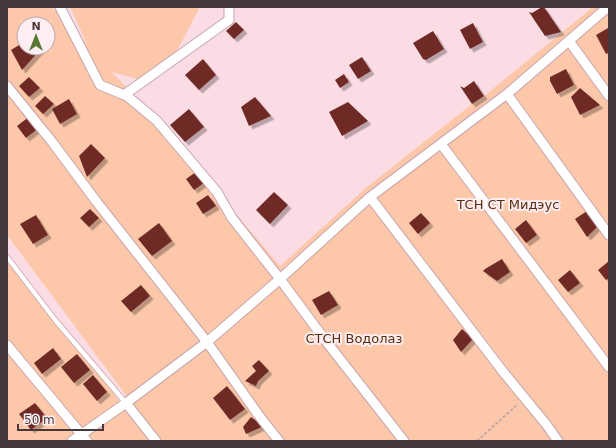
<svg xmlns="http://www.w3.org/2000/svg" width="616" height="448" viewBox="0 0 616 448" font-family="'DejaVu Sans',sans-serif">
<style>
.green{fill:#fcc8a9;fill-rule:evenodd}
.building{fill:#702c27;filter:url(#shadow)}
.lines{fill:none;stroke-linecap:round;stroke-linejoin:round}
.service-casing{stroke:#c8a4ad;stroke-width:6}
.minor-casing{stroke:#c8a4ad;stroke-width:11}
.path{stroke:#c0a6ad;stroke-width:2;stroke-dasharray:3 2;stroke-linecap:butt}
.service{stroke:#fff;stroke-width:4.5}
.minor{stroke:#fff;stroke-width:9}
.labels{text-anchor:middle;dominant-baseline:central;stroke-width:4;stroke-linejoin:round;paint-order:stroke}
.park-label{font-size:13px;fill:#582d0d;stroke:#feeef2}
</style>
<defs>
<filter id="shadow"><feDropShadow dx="3.5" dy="3.5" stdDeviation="0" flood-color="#0004"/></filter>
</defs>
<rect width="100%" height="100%" fill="#fbdce4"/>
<!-- green -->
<path class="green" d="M7,7H52L87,44L70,7H200L172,60L138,79L112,72L144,106L280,266L367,187L472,104L484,96L593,7H609V441H564L409,241L561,441H160L7,235ZM24,24H48V48H24Z
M7,254L150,441H7Z"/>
<!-- building -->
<path class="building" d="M542,7H544L561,32L545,36L529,12L532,13Z
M236,22L244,30L234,39L226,31Z
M473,23L483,42L470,49L460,30Z
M608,28L609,52L606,54L596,35Z
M433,31L444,49L426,60L423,59L413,43Z
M24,42V48H39L40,50L22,70L11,50Z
M362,57L371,71L358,79L349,65Z
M203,59L216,75L199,90L185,75Z
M566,69L574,85L557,94L550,81V77Z
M344,74L349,82L340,88L335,80Z
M29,77L40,88L29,97L19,86Z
M474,81L484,96L472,104L460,86L464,88Z
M580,88L600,105L580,115L571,97Z
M45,96L54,104L43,114L35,106Z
M255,97L271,116L249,126L241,107Z
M69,99L77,114L60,124L52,109Z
M348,102L368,121L342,136L329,112Z
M189,109L204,127L185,142L170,125Z
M30,116L40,127L26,138L17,126Z
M91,144L105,158L87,177L79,156Z
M196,172L204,183L194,190L186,179Z
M274,192L288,205L270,224L256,210Z
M208,195L216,206L203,214L196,203Z
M90,209L99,218L89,227L80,218Z
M587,211L597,227L587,237L575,219Z
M421,213L430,223L418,234L409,223Z
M36,215L48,235L33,244L20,224Z
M526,220L537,235L526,243L515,229Z
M159,223L172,241L152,256L138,239Z
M502,259L510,272L497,281L483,271L485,269Z
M609,261V278L606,280L598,270Z
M570,270L580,283L568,292L558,280Z
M141,285L150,296L131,312L121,301Z
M329,291L338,305L321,315L312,300Z
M462,329L473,339L461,352L453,340Z
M53,348L61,359L42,374L34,363Z
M77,354L90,370L74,383L61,367Z
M259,360L269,371L258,381L256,386L245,381L256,371L252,366Z
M93,375L107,392L97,401L83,384Z
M227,386L245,409L230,420L213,398Z
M35,403L47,418L31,430L19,414Z
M251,417L264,426L246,434L243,427Z"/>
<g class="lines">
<!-- service casing -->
<g class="service-casing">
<path id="service" d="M7,257L56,321L126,403"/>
</g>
<!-- minor casing -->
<g class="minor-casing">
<path id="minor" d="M60,7L100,85L127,96L157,121L217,192L232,218L280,279L325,340L404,441
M569,41L609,96
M7,86L53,143L96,201L207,342L260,417L279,441
M507,94L609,235
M124,95L229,20V7
M441,144L609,367
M370,197L504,373L546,424L558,441
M7,345L87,441
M126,403L156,441
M72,441L126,403L207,342L280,279L370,197L507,94L608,7"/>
</g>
<!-- path -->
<path class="path" d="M477,441L518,404"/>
<!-- service -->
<use href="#service" class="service"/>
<!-- minor -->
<use href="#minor" class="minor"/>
</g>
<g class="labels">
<!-- park labels -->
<g class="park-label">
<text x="508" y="204">ТСН СТ Мидэус</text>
<text x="354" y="338">СТСН Водолаз</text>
</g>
</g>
<!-- border -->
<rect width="616" height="448" fill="none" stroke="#47383c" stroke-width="16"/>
<!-- north arrow -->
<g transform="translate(36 36)"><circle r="19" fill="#feeef2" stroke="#b5a5a9"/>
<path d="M0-3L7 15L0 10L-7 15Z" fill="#58782f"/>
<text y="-6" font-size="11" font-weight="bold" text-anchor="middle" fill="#47383c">N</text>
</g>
<!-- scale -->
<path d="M18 424v6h85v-6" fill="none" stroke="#47383c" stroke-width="2"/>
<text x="24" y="424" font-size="12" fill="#47383c" stroke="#feeef2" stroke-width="3" paint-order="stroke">50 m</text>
</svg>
